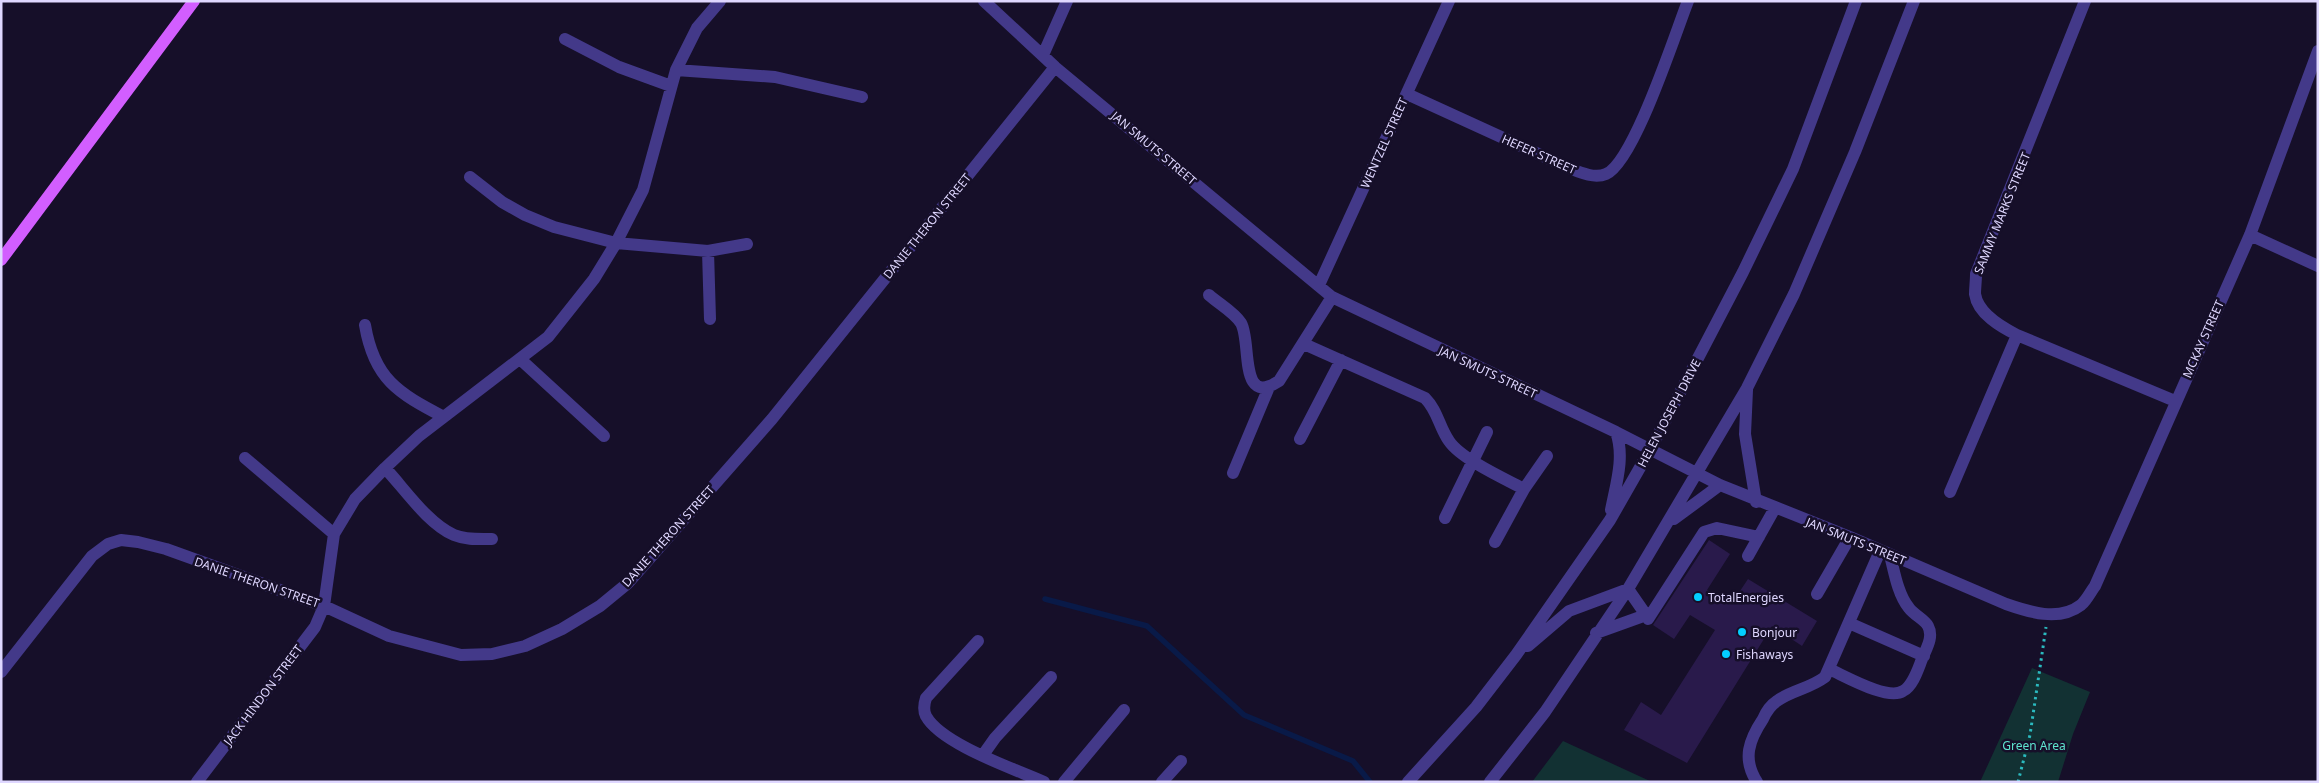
<svg xmlns="http://www.w3.org/2000/svg" width="2319" height="783" viewBox="0 0 2319 783" font-family="'Noto Sans',sans-serif">
<style>
.green{fill:#123133}
.lines{fill:none;stroke-linecap:round;stroke-linejoin:round}
.stream{stroke:#091a48;stroke-width:5.5}
.building{fill:#291a4b}
.path{stroke:#2bbabf;stroke-width:3;stroke-dasharray:2.5 4;stroke-linecap:butt}
.minor{stroke:#433989;stroke-width:12}
.major{stroke:#d25eff;stroke-width:12}
.poi-dot{fill:#03ceff;stroke:#160f29;stroke-width:2}
.labels{text-anchor:middle;dominant-baseline:central;stroke-width:5;stroke-linejoin:round;paint-order:stroke}
.street-label{font-size:12px;fill:#dfd7ff;stroke:#160f29}
.poi-label{font-size:12px;fill:#dfd7ff;stroke:#160f29;text-anchor:start}
.park-label{font-size:12px;fill:#5ee4cf;stroke:#160f29}
</style>
<rect width="100%" height="100%" fill="#160f29"/>
<!-- green -->
<path class="green" d="M2032,668L2090,692L2073,734L2058,782H1980Z
M1563,741L1652,782H1532Z"/>
<g class="lines">
<!-- stream -->
<path class="stream" d="M1045,599L1147,626L1244,715L1353,761L1370,782"/>
</g>
<!-- building -->
<path class="building" d="M1709,540L1730,554L1707,590L1732,603L1748,579L1817,621L1802,646L1772,626L1687,763L1624,730L1641,702L1661,715L1715,630L1690,615L1674,639L1653,625Z"/>
<g class="lines">
<!-- path -->
<path class="path" d="M2018,782L2030,735L2046,627"/>
<!-- minor -->
<path class="minor" d="M984,1L1055,67L1332,297L1616,432L1720,485L1850,537L2006,604C2029,612 2059,622 2081,605C2087,600 2091,591 2095,586L2250,235L2318,51
M2085,1L1976,274C1976,281 1975,288 1975,294C1978,314 2001,327 2017,335L2175,401
M565,39L619,67L671,86
M1043,55L1067,1
M676,70L775,77L862,97
M1407,94L1569,168C1579,172 1594,179 1606,174C1634,162 1675,34 1688,1
M470,177L502,202L525,215L554,227L616,243L708,251L747,244
M2250,235L2318,266
M708,251L710,319
M1319,285L1449,1
M1209,295C1219,304 1234,312 1241,323C1252,342 1238,408 1279,381L1332,297
M365,325C374,379 398,393 444,417
M1304,344L1425,398C1438,411 1439,427 1449,441C1461,459 1505,479 1524,489L1495,542
M520,359L604,436
M1747,390L1745,434L1756,502
M1300,439L1341,360
M245,458L334,534
M385,468C404,488 428,524 454,535C466,540 479,539 492,539
M1233,473L1269,387
M1524,489L1547,456
M1950,492L2017,335
M1611,510C1616,484 1625,457 1616,432
M1445,518L1487,432
M1674,519L1720,485
M1748,556L1775,508
M1817,594L1850,537
M1648,619L1704,532L1717,528L1759,537
M1849,623L1924,656
M978,641L926,698C924,704 923,710 926,716C941,744 1015,769 1044,782
M1528,646L1569,611L1628,589L1646,615L1596,633
M1829,669C1845,676 1888,701 1903,691C1913,686 1918,669 1922,659C1926,649 1934,637 1928,626C1924,619 1914,615 1909,608C1898,595 1894,571 1890,555
M1,672L92,556L108,544L121,540L138,542L166,549L324,606L389,636L461,655L492,654L525,646L562,629L600,606L628,583L772,419L1055,67
M983,755L995,738L1051,677
M197,782L315,627L324,606L334,534L355,499L385,468L419,436L548,337L594,279L616,243L643,190L676,70L697,28L720,1
M1064,782L1124,710
M1162,782L1181,761
M1408,782L1476,707L1516,655L1610,520L1650,450L1743,272L1793,169L1856,1
M1490,782L1545,712L1628,589L1747,388L1794,294L1855,152L1914,1
M1757,782C1742,759 1749,740 1763,719C1766,712 1771,705 1777,701C1792,690 1809,689 1825,677L1880,551"/>
<!-- major -->
<path class="major" d="M1,260L194,1"/>
</g>
<!-- markers -->
<g class="poi-dot">
<circle cx="1698" cy="597" r="5"/>
<circle cx="1742" cy="632" r="5"/>
<circle cx="1726" cy="654" r="5"/>
</g>
<g class="labels">
<!-- street labels -->
<g class="street-label">
<text transform="translate(1384 143) rotate(-66)">WENTZEL STREET</text>
<text transform="translate(1154 148) rotate(40)">JAN SMUTS STREET</text>
<text transform="translate(1539 154) rotate(24)">HEFER STREET</text>
<text transform="translate(2002 213) rotate(-68)">SAMMY MARKS STREET</text>
<text transform="translate(927 226) rotate(-51)">DANIE THERON STREET</text>
<text transform="translate(2203 339) rotate(-66)">MCKAY STREET</text>
<text transform="translate(1488 372) rotate(25)">JAN SMUTS STREET</text>
<text transform="translate(1669 413) rotate(-62)">HELEN JOSEPH DRIVE</text>
<text transform="translate(668 536) rotate(-48)">DANIE THERON STREET</text>
<text transform="translate(1856 541) rotate(22)">JAN SMUTS STREET</text>
<text transform="translate(257 582) rotate(19)">DANIE THERON STREET</text>
<text transform="translate(263 695) rotate(-53)">JACK HINDON STREET</text>
</g>
<!-- poi labels -->
<g class="poi-label">
<text x="1708" y="597">TotalEnergies</text>
<text x="1752" y="632">Bonjour</text>
<text x="1736" y="654">Fishaways</text>
</g>
<!-- park labels -->
<g class="park-label">
<text x="2034" y="745">Green Area</text>
</g>
</g>
<!-- border -->
<rect width="2319" height="783" fill="none" stroke="#dfd7ff" stroke-width="5"/>
</svg>
